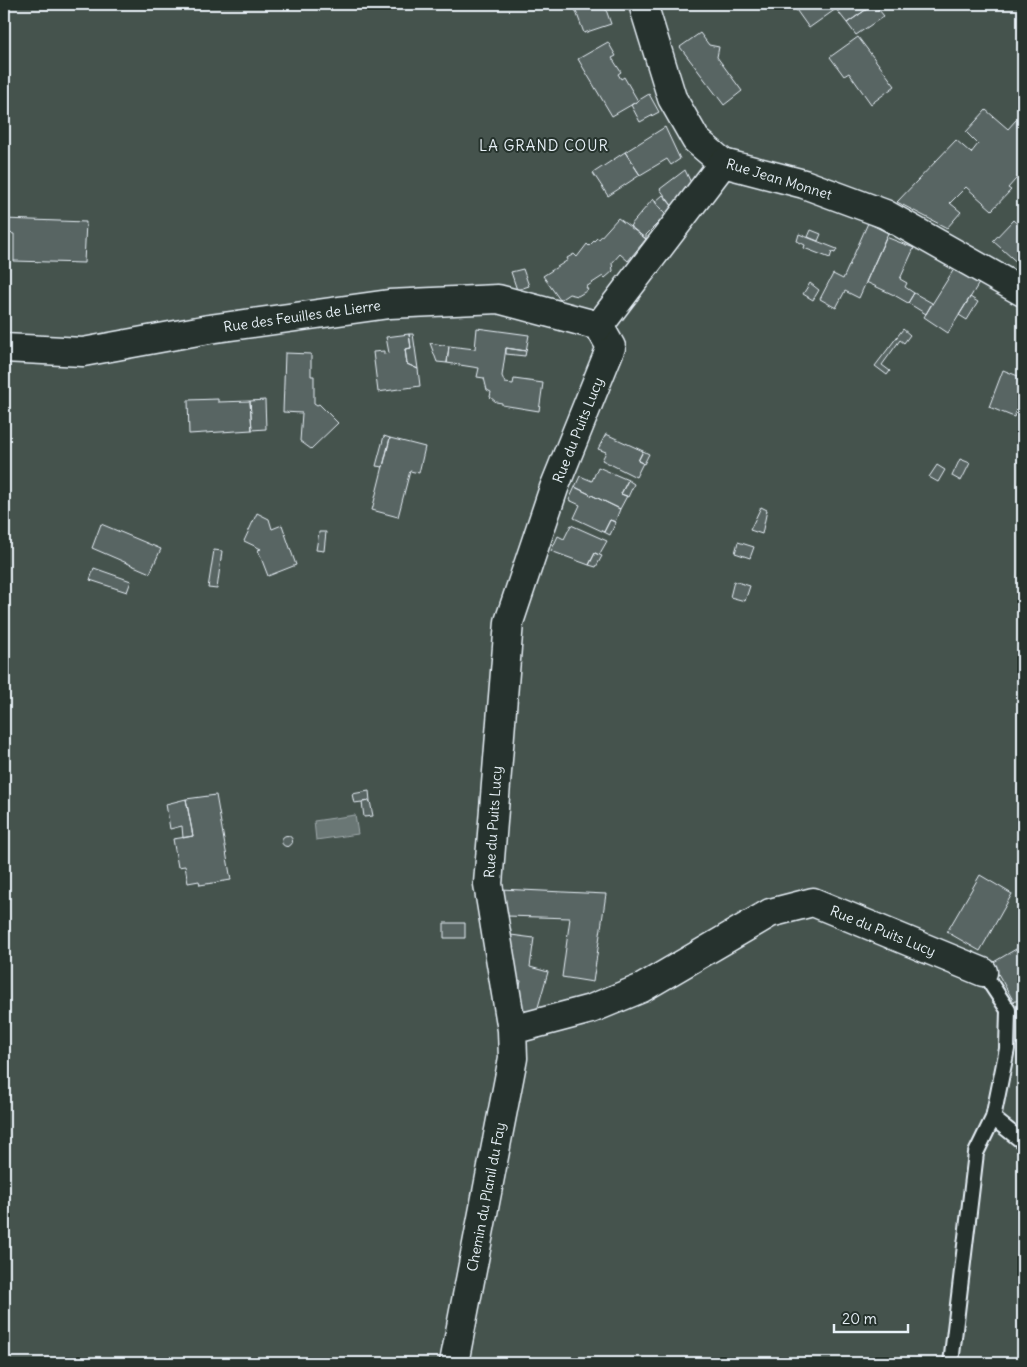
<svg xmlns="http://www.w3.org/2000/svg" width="1027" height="1367" viewBox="0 0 1027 1367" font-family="Delius,sans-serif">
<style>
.green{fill:#45524e;stroke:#96a2a3}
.water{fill:#6b7775;stroke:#9da8a9}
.building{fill:#596563;stroke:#e8f1f8}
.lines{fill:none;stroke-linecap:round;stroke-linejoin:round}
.lane-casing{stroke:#e8f1f8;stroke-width:18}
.street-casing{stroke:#e8f1f8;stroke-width:31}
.secondary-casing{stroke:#e8f1f8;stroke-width:31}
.lane{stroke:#26332d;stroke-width:14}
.street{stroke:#26332d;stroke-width:28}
.secondary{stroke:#26332d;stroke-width:28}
.labels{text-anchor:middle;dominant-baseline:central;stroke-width:4;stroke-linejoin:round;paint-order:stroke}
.street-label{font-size:14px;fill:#e8f1f8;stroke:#26332d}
.neighbourhood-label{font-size:15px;letter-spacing:1px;fill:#e8f1f8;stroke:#26332d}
</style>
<rect width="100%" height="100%" fill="#2e3b35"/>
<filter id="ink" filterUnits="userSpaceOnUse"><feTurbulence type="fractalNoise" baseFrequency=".02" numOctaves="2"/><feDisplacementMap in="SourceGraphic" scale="10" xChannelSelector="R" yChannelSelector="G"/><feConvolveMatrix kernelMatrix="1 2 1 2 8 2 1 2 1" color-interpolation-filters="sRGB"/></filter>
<g filter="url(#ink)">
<!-- green -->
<path class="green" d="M4,4H1023V1363H4Z"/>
<!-- water -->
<path class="water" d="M355,815L358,834L316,840L314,821Z"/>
<!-- building -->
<path class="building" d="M580,4H604L611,24L584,33L574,6Z
M792,4H832L836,9L809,28Z
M832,4H874L847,23Z
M874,4L884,16L856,35L847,23Z
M700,33L709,45L719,47L717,57L742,91L724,105L680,47Z
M858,37L895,86L871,104L849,73L844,76L830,57Z
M608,42L616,56L612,58L621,72L618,74L621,79L624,77L638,101L612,116L578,59Z
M649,94L659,112L640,122L631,105Z
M986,110L1008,129L1023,112V171L1008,188L1011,190L992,210L966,187L950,203L961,212L947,228L897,202L956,140L971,153L978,144L966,132Z
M665,127L680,159L671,165L667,159L640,175L625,152Z
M625,152L640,175L608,196L593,173Z
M685,170L693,187L673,207L660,189Z
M663,195L673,207L666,215L655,202Z
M653,199L666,215L646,235V239L630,226Z
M618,218L646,239L628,261L620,254L612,263L613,271L605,278L603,276L586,287L588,290L578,296L569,294L560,300L543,276L568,260L567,258L574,254L577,257L587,244L589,246L597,238L599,239Z
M4,219L86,222L84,263L14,261V234L9,233L8,241H4Z
M1013,220L1023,229V264L1021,266L993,241Z
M868,223L888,233L859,298L845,291L836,308L820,299L833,274L843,279Z
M811,230L821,234L818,241L808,237Z
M799,234L837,249L835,253L832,252L830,258L804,248L805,245L797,241Z
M886,237L914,248L900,279L907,283L905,287L914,293L908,303L894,295L866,282Z
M956,266L981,280L948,333L924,317Z
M523,269L529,286L517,290L511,272Z
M810,283L819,290L813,300L803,294Z
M914,293L932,303L926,314L908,303Z
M970,297L978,302L967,320L959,315Z
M477,328L529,335L526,351L506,348L502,376L505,383L513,384L514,379L543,383L539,411L502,405V403L496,402L490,397L491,392L487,390L484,378L477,377L479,368L447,363L449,346L475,349Z
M903,329L910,335L904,343L900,340L882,365L890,371L887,375L875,366Z
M409,334L411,348L405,349L407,364L418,369L420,386L378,392L373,352L384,351V354L389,353L386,337Z
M409,334H413L418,369L407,364L405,349L411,348Z
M430,343L449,346L447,363L437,362Z
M506,348L526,351L525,356L506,354Z
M285,353L311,354V376H314V403L317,405L319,404L338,423L311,449L300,441L302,413L283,412Z
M1003,370L1023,378V415L1016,412L1014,417L989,407Z
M218,399V402L250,401L252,430L189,434L188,400Z
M265,400L266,429L252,430L250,401Z
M606,434L643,451L638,461L643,463L636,477L602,460L606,452L598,449Z
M384,436L390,438L383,467L376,466Z
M390,438L425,447L419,473L410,471L398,517L372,510Z
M643,451L649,454L644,464L638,461Z
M960,459L970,463L961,481L952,476Z
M937,465L945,470L938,482L929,477Z
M598,467L628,480L621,494L627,496L620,509L575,487L580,476L592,481Z
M628,480L634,484L628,497L621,494Z
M575,487L620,509L615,522L610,520L604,532L574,518L580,505L569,500Z
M761,507L767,510L762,534L750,530Z
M257,513L269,519L272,529L282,525L296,565L268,576L258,550L261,549L244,541Z
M610,520L616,522L610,535L604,532Z
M101,524L161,549L150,573L92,548Z
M571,525L607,541L599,555L595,553L589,565L551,551L558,536L564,539Z
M319,532H326L324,551L316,550Z
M738,542L754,547L750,558L735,553Z
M214,550L222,551L217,589L208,588Z
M595,553L602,556L596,567L589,565Z
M94,568L131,581L127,592L90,580Z
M734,581L750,586L745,601L730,597Z
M369,791L370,801L354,803L352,794Z
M216,795L231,880L200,885L199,881L188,883L185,866L178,867L173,839L193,836L186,799Z
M186,799L193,836L183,838L182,826L170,829L166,804Z
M370,801L373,816L364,817L362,802Z
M281.5 841a5.5 5.5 0 1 1 11 0a5.5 5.5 0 1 1-11 0Z
M980,875L1012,894L980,951L947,932Z
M500,889L606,894L593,982L562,977L570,918L507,916Z
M444,923H465V938H444Z
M511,935L534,938L530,967L548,972L536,1014L515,1008L521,981L513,977L515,965Z
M1023,945V997L1014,1002L992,963Z"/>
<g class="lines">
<!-- lane casing -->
<g class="lane-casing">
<path id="lane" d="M983,972L1008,1010L1007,1049L993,1118L1023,1142
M951,1363L976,1153L993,1118"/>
</g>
<!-- street casing -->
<g class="street-casing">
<path id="street" d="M643,4L672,98L696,140L723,163
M599,326L611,347L554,488L509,622L488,884L512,1030L591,1009L642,988L770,913L813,902L983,972
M454,1363L513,1058L512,1030"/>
</g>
<!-- secondary casing -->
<g class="secondary-casing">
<path id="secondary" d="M4,348L83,352L209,329L389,304L498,299L599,326L723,163L804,184L885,214L1023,292"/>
</g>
<!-- lane -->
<use href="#lane" class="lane"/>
<!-- street -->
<use href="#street" class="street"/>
<!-- secondary -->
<use href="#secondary" class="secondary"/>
</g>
</g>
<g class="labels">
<!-- street labels -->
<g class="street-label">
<text transform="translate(779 179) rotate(17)">Rue Jean Monnet</text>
<text transform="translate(302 316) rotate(-8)">Rue des Feuilles de Lierre</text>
<text transform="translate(578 430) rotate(-68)">Rue du Puits Lucy</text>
<text transform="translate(493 822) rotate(-86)">Rue du Puits Lucy</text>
<text transform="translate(883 931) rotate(22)">Rue du Puits Lucy</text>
<text transform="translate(486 1197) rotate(-79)">Chemin du Planil du Fay</text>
</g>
<!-- neighbourhood labels -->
<g class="neighbourhood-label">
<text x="544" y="145">LA GRAND COUR</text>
</g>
</g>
<!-- margin -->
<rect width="1027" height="1367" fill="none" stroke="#26332d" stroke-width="20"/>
<rect x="10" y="10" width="1007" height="1347" fill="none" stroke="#e8f1f8" stroke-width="2" filter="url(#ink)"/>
<!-- scale -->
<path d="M834 1324v8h74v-8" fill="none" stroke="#e8f1f8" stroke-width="2.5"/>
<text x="842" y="1324" font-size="15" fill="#e8f1f8" stroke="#26332d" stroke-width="4" paint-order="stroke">20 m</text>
</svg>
